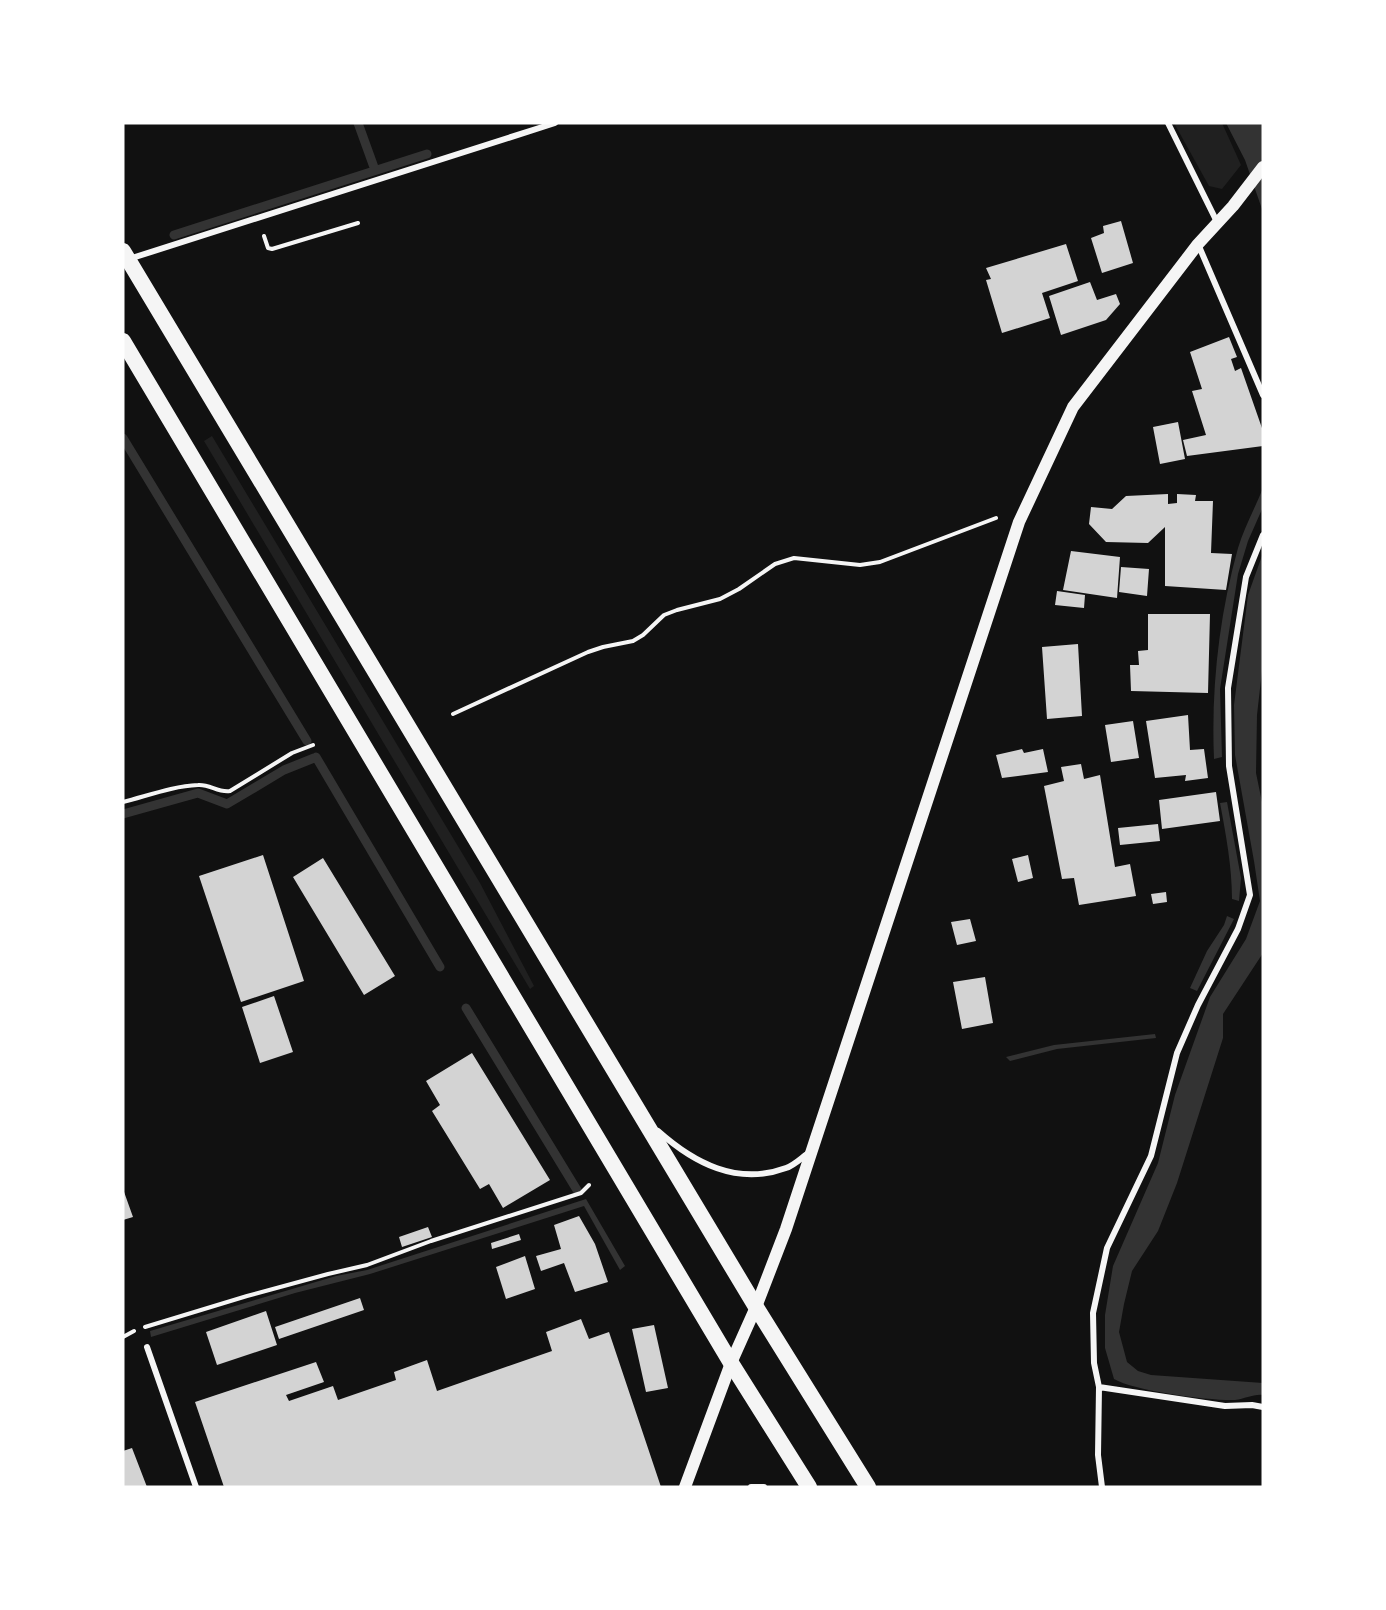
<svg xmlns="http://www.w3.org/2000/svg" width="1386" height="1610" viewBox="0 0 1386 1610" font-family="'Noto Sans',sans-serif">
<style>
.green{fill:#202020}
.water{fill:#333}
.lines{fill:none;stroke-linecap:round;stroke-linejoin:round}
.stream{stroke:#333;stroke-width:9}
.building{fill:#d3d3d3}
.path{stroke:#f5f5f5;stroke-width:4}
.minor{stroke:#f5f5f5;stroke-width:6}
.secondary{stroke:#f5f5f5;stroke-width:12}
.trunk{stroke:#f5f5f5;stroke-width:16}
</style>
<rect width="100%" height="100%" fill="#111"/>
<!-- green -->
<path class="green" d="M1174,123H1222L1241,165L1222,189L1209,186Z
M212,436L480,883L534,986L530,989L204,441Z"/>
<!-- water -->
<path class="water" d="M1226,123H1263V212L1245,160Z
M1263,488V507L1248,541L1238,574L1220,689L1222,757L1214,759C1211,689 1219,616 1238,548C1244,528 1255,508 1263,488Z
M1263,553V662L1257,715L1256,773L1263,807V953L1223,1014V1038L1177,1183L1158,1231L1132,1271L1124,1304L1119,1332L1127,1362L1138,1371L1151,1375L1263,1383V1395C1253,1394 1245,1399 1235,1400C1211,1401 1134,1391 1114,1379L1105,1348V1315L1113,1266L1158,1163L1175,1095L1210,997L1246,939L1260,901L1254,861L1235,755L1234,705L1248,595Z
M1227,802L1241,878L1239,901L1232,899C1232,867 1226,835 1220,803Z
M1227,916L1234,919L1197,991L1190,988L1207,951L1224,925Z
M1155,1034L1156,1038L1057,1049L1010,1061L1006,1057L1054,1045Z
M586,1199L625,1266L620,1270L584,1206L370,1274L295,1293L151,1337L150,1331L336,1276L367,1270Z"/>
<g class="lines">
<!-- stream -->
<path class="stream" d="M358,123L375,170
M174,235L427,154
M123,438L307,741
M316,757L440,967
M123,814L198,793L227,804L284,770L314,758
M466,1008L577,1190"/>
</g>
<!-- building -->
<path class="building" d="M1121,221L1133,263L1102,273L1091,238L1104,233L1103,226Z
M1066,244L1078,281L1042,293L1050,318L1002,333L986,280L991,279L986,268Z
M1090,282L1097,300L1116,294L1120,304L1106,320L1061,335L1049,296Z
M1229,337L1237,357L1231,359L1235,371L1241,368L1263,431V446L1187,456L1183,440L1206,435L1192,391L1202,389L1190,352Z
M1178,422L1185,459L1160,464L1153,427Z
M1168,494V504L1177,503V494L1196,495L1195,501H1213L1211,553L1232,554L1226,590L1165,586V527L1148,543L1106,542L1089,524L1091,507L1112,509L1126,496Z
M1071,551L1120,557L1117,598L1063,590Z
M1121,567L1149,569L1147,596L1119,592Z
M1057,591L1085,595L1084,608L1055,605Z
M1148,614H1210L1208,693L1131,691L1130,665H1139L1138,651L1148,650Z
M1078,644L1082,716L1047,719L1042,647Z
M1188,715L1190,750L1204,749L1208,778L1185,781L1186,775L1155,778L1146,721Z
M1133,721L1139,758L1111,762L1105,725Z
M1022,749L1024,753L1043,749L1048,772L1002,778L996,755Z
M1081,764L1084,779L1100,775L1115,867L1130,864L1136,896L1079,905L1074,878L1062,879L1044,786L1064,781L1061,767Z
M1216,792L1220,821L1162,829L1159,800Z
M1158,824L1160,841L1120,845L1118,828Z
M263,855L304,981L241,1002L199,876Z
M1028,855L1033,878L1018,882L1012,859Z
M323,858L395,976L364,995L293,877Z
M1166,892L1167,902L1153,904L1151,894Z
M970,919L976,941L957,945L951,922Z
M985,977L993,1023L962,1029L953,982Z
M274,996L293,1052L260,1063L242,1007Z
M472,1053L550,1180L503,1208L489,1184L480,1189L432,1111L440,1105L426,1081Z
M123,1189L133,1217L123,1220Z
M579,1216L595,1244L608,1282L575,1292L564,1263L541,1271L536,1256L561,1249L554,1225Z
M428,1227L432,1237L402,1247L399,1237Z
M519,1234L521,1240L492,1249L491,1243Z
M525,1256L535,1289L506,1299L496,1267Z
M360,1298L364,1310L279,1339L275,1327Z
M266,1311L277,1345L217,1365L206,1332Z
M581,1319L589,1339L609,1332L661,1487H224L195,1402L316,1362L324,1382L286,1395L289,1401L333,1386L338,1400L396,1380L394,1372L427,1360L437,1391L552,1351L546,1332Z
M654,1325L668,1388L646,1392L632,1329Z
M132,1448L147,1487H123V1451Z"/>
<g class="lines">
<!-- path -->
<path class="path" d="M264,236L268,248L272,249L358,223
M453,714L588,652L603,647L633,641L643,635L664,615L677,610L720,599L739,589L775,564L794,558L860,565L880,562L996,518
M123,802C147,796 173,786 198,785C210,784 218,793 230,791L292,753L313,745
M145,1327L247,1296L328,1274L367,1265L431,1241L581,1193L589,1185
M123,1337L134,1331"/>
<!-- minor -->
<path class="minor" d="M1168,123L1217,222
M1198,244L1263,395
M129,259L555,123
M658,1131C694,1163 737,1186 786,1168C795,1165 802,1157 810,1152
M147,1347L196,1487
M1099,1387L1225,1406L1252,1405L1263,1407
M751,1487H764
M1102,1487L1098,1455L1099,1387L1094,1363L1093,1313L1107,1248L1151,1156L1177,1053L1198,1005L1238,929L1250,895L1229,766L1228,688L1246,577L1263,535"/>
<!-- secondary -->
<path class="secondary" d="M685,1487L731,1363L756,1307L786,1229L1019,522L1073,407L1198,244L1233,206L1263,167"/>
<!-- trunk -->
<path class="trunk" d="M123,251L756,1307L868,1487
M123,341L731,1363L809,1487"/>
</g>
<!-- border -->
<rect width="1386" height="1610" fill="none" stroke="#ffffff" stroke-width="249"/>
</svg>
